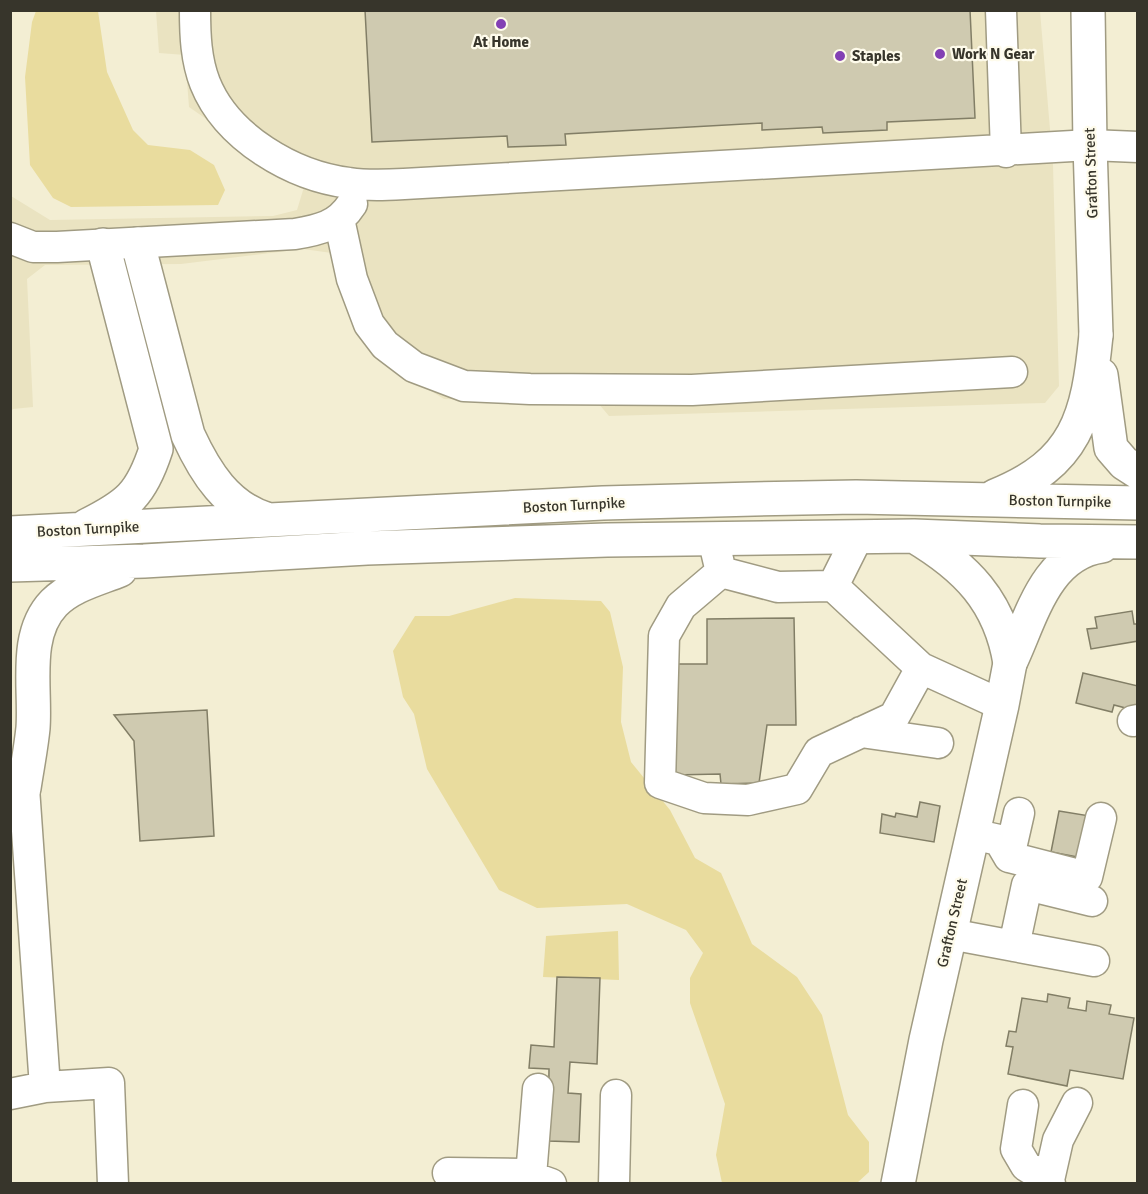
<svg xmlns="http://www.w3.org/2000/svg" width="1148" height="1194" viewBox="0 0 1148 1194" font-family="Signika,sans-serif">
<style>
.built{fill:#eae3c1}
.green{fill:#e9dc9e}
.building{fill:#cfcab0;stroke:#827e66;stroke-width:1.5}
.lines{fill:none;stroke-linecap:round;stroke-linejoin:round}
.minor-casing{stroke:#a09b82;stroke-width:33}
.major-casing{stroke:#a09b82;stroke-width:36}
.highway-casing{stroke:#a09b82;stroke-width:36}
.minor{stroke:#fff;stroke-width:30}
.major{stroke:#fff;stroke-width:33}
.highway{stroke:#fff;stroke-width:33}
.poi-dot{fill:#8340b4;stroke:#fefbeb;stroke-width:2}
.labels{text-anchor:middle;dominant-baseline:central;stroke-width:4.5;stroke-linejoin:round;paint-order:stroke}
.poi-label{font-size:15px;font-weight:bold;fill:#37352b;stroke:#fefbeb;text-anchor:start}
.street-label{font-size:15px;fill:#37352b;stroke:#fefbeb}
</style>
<rect width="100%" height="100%" fill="#f3eed3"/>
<!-- built -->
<path class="built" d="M156,11H1040L1053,165L1059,386L1045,403L609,416L598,403L444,399L371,354L332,253L303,249L181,264L45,265L27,279L33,407L13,409L11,411V196L50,220L273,216L297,210L304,187L189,107L185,55L159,53Z"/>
<!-- green -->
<path class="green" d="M36,11H98L107,72L133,130L148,145L190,150L214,165L225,190L218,205L71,207L53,198L30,165L25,77L32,22Z
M515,598L601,601L610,612L623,667L621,722L631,762L670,810L695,858L721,873L752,944L797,977L822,1015L848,1115L869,1142V1172L857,1183H722L716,1155L725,1104L690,1003V978L703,953L686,930L627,904L537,908L499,890L427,769L414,714L403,697L393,651L415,616H449Z
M618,931L619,980L543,977L546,936Z"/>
<!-- building -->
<path class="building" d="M365,10H970L975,118L887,122V130L823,133L822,127L762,130V123L565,134L566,145L508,147L507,136L372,142Z
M1132,611L1134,624H1138V641L1091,649L1087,629L1097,628L1095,617Z
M794,618L796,725H767L759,783L721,784L720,774L673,775L671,664H707V619Z
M1083,673L1138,686L1137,711L1114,705L1112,712L1076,703Z
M207,710L214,836L140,841L134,741L114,715Z
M920,802L940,806L934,842L880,833L882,814L895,817L896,813L917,817Z
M1059,811L1090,816L1083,858L1051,852Z
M557,977L600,978L597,1064L570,1062L568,1093L581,1094L579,1142L548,1141L549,1069L529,1068L531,1045L554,1047Z
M1048,994L1070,998L1068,1008L1086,1011L1087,1001L1111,1005L1109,1014L1134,1018L1123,1079L1070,1070L1067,1086L1008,1074L1013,1047L1006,1046L1009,1031L1016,1032L1022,998L1047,1002Z"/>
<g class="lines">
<!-- minor casing -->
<g class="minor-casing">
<path id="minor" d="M195,10C195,35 196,60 205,83C227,138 293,176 349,183C368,186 386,185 404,184L1090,145L1138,147
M1001,10L1006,152
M339,219L352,279L369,324L385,345L414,367L464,386L530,389L692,390L1012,372
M10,238L33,247H57L295,234C319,230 338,226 352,204
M713,538L721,572L681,606L664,636L660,783L704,798L748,800L797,789L819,752L894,717L921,668L1002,705
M721,572L778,587L833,586L858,536
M833,586L921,668
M1133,721L1138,720
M861,732L938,743
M24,788L45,1087L109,1083L113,1184
M972,834L999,840L1009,857L1087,877L1101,818
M1009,857L1019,813
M950,934L1094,961
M1014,946L1027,885L1092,901
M10,1094L45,1087
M1023,1105L1016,1149L1026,1166L1049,1180
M448,1173L523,1174L551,1184
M531,1176L538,1089
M614,1184L616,1095
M1050,1184L1049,1180L1058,1140L1077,1103"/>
</g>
<!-- major casing -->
<g class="major-casing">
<path id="major" d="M1088,10L1090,145L1096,335
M898,1184L926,1040L1002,705L1010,663"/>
</g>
<!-- highway casing -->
<g class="highway-casing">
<path id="highway" d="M138,244L188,435C205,472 227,508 269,520
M1101,375L1111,448L1124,463L1138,472
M995,496C1077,463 1088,417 1096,335
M86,526C128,505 141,495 156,449L103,245
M10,533L603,503L754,499L856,497L1138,503
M914,536C966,567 1000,601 1010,663
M10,565L144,561L367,548L607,540L914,536L1040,541L1138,542
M1010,663C1031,619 1045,554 1102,546
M24,788C27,768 31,748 33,728C36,688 23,635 54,603C72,585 98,579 120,570"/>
</g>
<!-- minor -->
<use href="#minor" class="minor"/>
<!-- major -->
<use href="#major" class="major"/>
<!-- highway -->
<use href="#highway" class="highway"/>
</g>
<!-- markers -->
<g class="poi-dot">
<circle cx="501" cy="24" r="6"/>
<circle cx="940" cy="54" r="6"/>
<circle cx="840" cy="56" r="6"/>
</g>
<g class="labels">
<!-- poi labels -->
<g class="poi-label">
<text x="501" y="42" text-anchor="middle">At Home</text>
<text x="952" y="54">Work N Gear</text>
<text x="852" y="56">Staples</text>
</g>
<!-- street labels -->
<g class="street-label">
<text transform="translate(1091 173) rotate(-92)">Grafton Street</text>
<text transform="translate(1060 501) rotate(1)">Boston Turnpike</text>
<text transform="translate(574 505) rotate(-3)">Boston Turnpike</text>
<text transform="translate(88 529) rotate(-3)">Boston Turnpike</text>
<text transform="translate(952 923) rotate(-77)">Grafton Street</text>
</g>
</g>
<!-- border -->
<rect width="1148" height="1194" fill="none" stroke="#37352b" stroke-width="24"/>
</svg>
